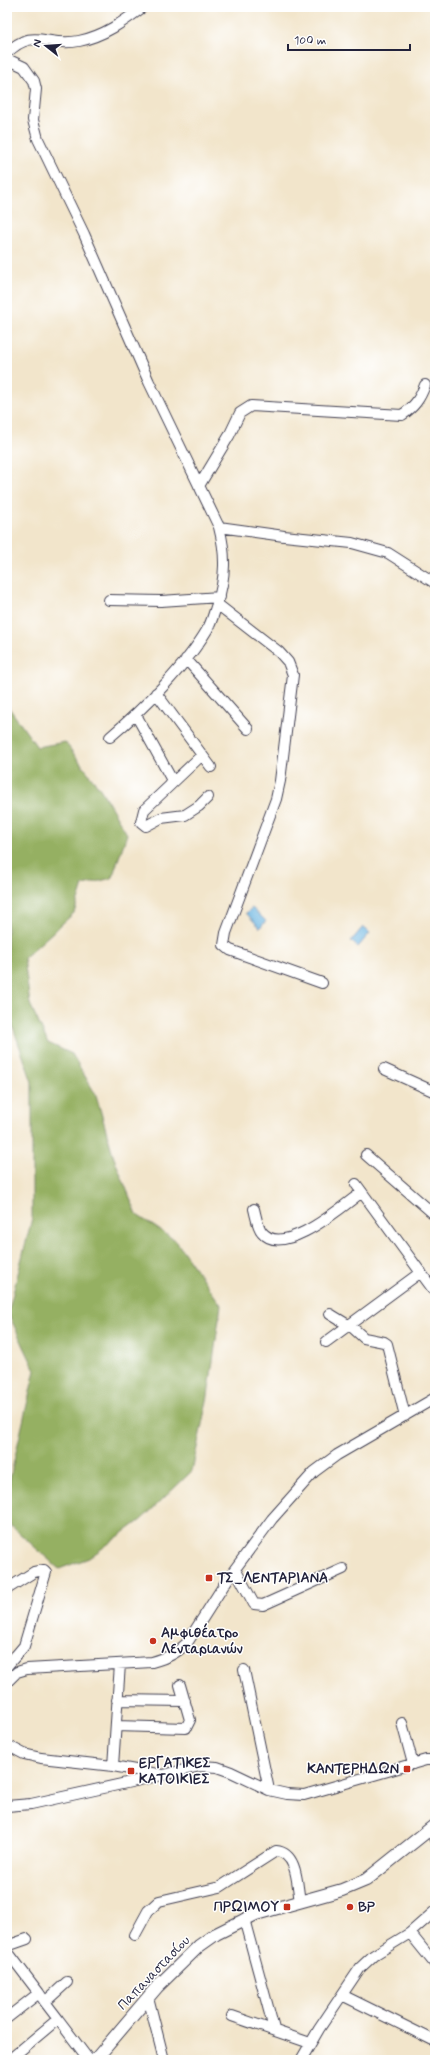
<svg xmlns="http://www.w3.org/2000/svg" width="442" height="2067" viewBox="0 0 442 2067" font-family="Mynerve,sans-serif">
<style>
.forest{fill:#95b062;stroke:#5c694e}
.water{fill:#66b2df;stroke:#446a8d}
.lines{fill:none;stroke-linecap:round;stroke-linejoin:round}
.minor-casing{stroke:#413f51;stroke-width:12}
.tertiary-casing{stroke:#413f51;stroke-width:14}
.minor{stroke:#fff;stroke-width:10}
.tertiary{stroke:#fff;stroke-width:12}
.poi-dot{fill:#c8321e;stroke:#fff;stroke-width:1.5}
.labels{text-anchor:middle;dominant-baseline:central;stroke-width:3;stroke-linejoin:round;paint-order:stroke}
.poi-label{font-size:14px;font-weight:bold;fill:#22223b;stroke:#fff;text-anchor:start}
.street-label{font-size:14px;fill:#22223b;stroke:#fff}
</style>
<rect width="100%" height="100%" fill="#fff"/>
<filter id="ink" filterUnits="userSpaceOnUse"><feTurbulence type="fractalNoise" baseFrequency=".025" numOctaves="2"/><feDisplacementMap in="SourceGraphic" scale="8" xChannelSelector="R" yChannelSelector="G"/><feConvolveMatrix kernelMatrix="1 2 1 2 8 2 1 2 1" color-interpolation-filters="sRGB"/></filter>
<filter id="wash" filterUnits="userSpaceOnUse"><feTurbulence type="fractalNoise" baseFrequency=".012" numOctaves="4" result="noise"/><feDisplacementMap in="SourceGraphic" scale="16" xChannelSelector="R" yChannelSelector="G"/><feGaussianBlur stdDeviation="0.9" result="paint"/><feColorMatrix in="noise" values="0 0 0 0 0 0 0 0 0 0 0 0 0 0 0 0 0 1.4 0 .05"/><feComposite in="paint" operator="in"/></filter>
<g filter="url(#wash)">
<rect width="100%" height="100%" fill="#f2e5cb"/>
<!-- forest -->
<path class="forest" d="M7,705L37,747L65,742L101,790L127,834L112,878L83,885L74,913L24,958L30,1004L48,1043L72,1054L96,1095L114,1158L137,1215L176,1241L221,1305L208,1396L192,1471L141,1520L89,1558L59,1569L7,1522V1491L35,1370L8,1313L32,1218V1082L9,1016L7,1018Z"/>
<!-- water -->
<path class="water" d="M252,908L266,921L260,928L246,913Z
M363,927L370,933L358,947L351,941Z"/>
</g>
<g filter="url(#ink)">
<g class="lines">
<!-- minor casing -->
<g class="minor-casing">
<path id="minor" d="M7,53C34,26 47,48 79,41C104,36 123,22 143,7
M7,59L24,67L34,81L36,89L33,120L38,139L84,234L149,382L219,527L284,536L352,543L388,553L435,583
M199,486L229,436L240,413L251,406L402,415C414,407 420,399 425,385
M219,527C226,554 226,577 217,604L279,652L288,662L293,675L280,781L276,799L226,933L224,945L230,950L322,983
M109,600L161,601L220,597
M186,659L248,729
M156,693L211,767
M136,715L173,782
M110,737C143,709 185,667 207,630C212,622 214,612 217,604
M202,755L144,810L141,822L146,826L161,818L185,815L199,806L208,797
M384,1069L435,1092
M366,1155L435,1215
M356,1184L435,1292
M254,1209C256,1216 257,1226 262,1232C283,1259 344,1205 362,1192
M330,1314L353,1328L364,1338L384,1342L387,1344L405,1416
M326,1342L421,1272
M235,1569L254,1604L263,1605L343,1569
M7,1589L34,1572L44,1570L46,1572L24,1646L7,1666
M244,1670L269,1790
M7,1682L17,1672L27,1669L152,1662C166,1658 176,1654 187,1643L229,1577L272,1519L314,1472L337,1455L435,1398
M117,1700L185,1701
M402,1723L413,1764
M116,1726L186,1728L190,1720L180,1685
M7,1745L24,1754L41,1758L113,1766L163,1775L200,1766L217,1767L231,1772L269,1790L287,1794L304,1795L426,1760H435
M113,1766L120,1664
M7,1806L31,1804L158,1776
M435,1829H431L435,1840
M244,1919L274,2029
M410,1933L435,1964
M135,1935L148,1911L159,1901L220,1887L276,1851C298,1853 297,1885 300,1902
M7,1946L27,1939
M7,1951L39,1993
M342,1995L435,2041
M148,1997L164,2060
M232,2016L310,2043
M7,2018L39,1993L45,2002L67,1982
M58,2019L89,2060
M9,2060L58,2019L45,2002
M301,2060L319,2029L360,1968L374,1955L410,1933L435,1911"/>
</g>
<!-- tertiary casing -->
<g class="tertiary-casing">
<path id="tertiary" d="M95,2060L157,1987L199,1946L216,1934L256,1914L342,1890L366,1880L435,1825"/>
</g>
<!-- minor -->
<use href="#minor" class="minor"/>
<!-- tertiary -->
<use href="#tertiary" class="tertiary"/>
</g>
</g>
<!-- markers -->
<g class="poi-dot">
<rect x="205" y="1574" width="8" height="8" rx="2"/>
<circle cx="153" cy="1641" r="4"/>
<rect x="403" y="1765" width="8" height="8" rx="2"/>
<rect x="127" y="1767" width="8" height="8" rx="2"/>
<rect x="283" y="1903" width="8" height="8" rx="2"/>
<circle cx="350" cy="1907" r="4"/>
</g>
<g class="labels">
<!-- poi labels -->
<g class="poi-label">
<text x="217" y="1578">ΤΣ_ΛΕΝΤΑΡΙΑΝΑ</text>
<text x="161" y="1633">Αμφιθέατρο<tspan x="161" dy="16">Λενταριανών</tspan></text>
<text x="139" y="1763">ΕΡΓΑΤΙΚΕΣ<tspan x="139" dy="16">ΚΑΤΟΙΚΙΕΣ</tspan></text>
<text x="399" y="1769" text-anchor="end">ΚΑΝΤΕΡΗΔΩΝ</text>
<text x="279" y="1907" text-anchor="end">ΠΡΩΙΜΟΥ</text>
<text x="358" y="1907">BP</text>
</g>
<!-- street labels -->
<g class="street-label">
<text transform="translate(154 1973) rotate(-46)">Παπαναστασίου</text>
</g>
</g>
<!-- margin -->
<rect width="442" height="2067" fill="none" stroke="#fff" stroke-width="24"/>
<!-- north arrow -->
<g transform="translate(46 46) rotate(287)" stroke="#ffffff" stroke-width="3" paint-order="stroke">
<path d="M0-3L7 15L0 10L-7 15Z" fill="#22223b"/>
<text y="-6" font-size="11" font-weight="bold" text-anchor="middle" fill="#22223b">N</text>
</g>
<!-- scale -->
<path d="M288 44v6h122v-6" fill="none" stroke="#22223b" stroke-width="2"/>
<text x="294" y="44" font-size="12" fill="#22223b" stroke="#ffffff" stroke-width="3" paint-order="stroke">100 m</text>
</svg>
